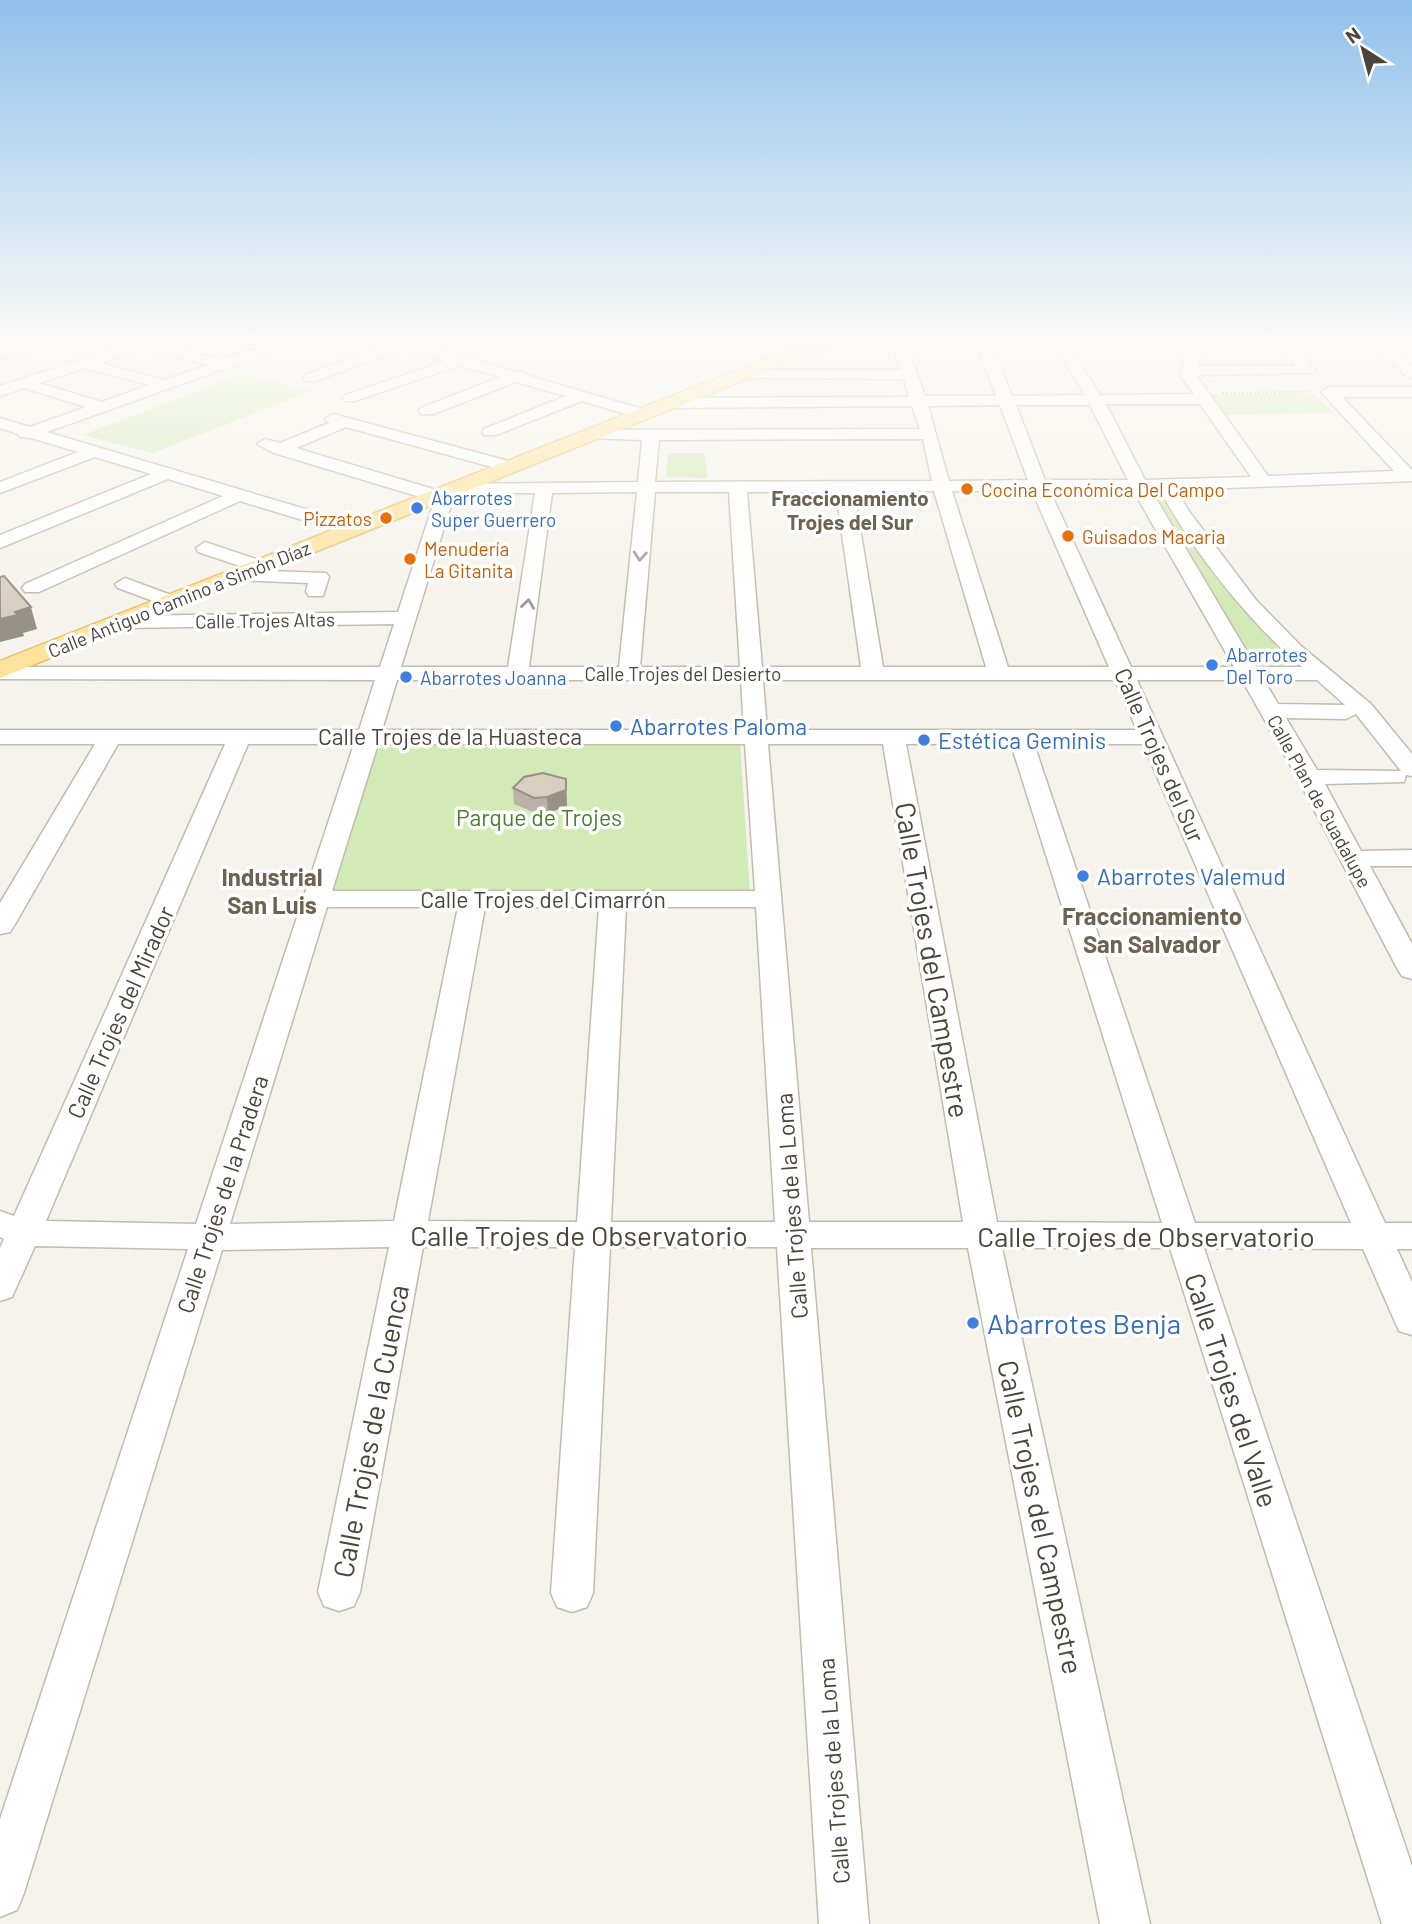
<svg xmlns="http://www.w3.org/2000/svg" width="1412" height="1924" viewBox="0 0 1412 1924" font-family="Barlow,sans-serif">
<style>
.green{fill:#d2eab5}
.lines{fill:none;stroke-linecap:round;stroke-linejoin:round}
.minor-casing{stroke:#c2bbae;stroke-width:3}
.major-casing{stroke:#e6c16a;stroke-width:3}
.path{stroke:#c4b79f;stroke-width:2.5;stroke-dasharray:2 2;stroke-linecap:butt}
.minor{fill:#fff;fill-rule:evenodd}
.major{fill:#ffe39c;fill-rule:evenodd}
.wall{fill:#bab2a6}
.shaded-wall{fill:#979187}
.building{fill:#d8cfc1;stroke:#979187;stroke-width:2}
.oneway{stroke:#9c9892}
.food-dot{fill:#e8710a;stroke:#fff;stroke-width:2.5}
.shop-dot{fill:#3f7fe0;stroke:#fff;stroke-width:2.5}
.labels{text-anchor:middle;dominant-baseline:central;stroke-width:7;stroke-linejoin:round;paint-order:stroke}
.far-food-label{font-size:19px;fill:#c56008;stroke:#fff;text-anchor:start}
.far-shop-label{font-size:19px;fill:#366cbe;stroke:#fff;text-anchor:start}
.far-street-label{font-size:19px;fill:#4b4439;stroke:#fff}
.far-neighbourhood-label{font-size:21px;font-weight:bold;fill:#6e6250;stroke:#fff}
.shop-label{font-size:23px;fill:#366cbe;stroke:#fff;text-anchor:start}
.street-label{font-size:23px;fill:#4b4439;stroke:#fff}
.park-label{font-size:23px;fill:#4a7f2a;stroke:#fff}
.neighbourhood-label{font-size:24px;font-weight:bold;fill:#6e6250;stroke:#fff}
.near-street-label{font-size:28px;fill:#4b4439;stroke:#fff}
.near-shop-label{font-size:28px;fill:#366cbe;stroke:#fff;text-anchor:start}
</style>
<rect width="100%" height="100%" fill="#f6f3ec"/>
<!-- green -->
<path class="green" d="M241,374L311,391L153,453L83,435Z
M1204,394H1313L1335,413L1220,415Z
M668,453H704L708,478L666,477Z
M1150,490H1160L1290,665L1255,664Z
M377,740L740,742L750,894L328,893Z"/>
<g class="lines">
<!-- minor casing -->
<g class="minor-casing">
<path id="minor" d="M32,341H52L50,344L0,359V350Z
M138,341L223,359L258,348L265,352L263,355L47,432L359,525L361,529L359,533H345L240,501L39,592H25L22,588L25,584L223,496L168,479L0,548V535L151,474L95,457L0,493V482L78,452L31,438L20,437L18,434L0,428V418L30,427L86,407L24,388L0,396V386ZM142,348L208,365L164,380L100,363ZM85,368L149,385L102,402L39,383Z
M291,341H313L295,348L288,344Z
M387,341H409L515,372H524L526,375L649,411L651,414L643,419L582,401L496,435H484L482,432L484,429L566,396L516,382L433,414H421L419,411L421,408L500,377L460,365L355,401H345L342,398L345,395L445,361L403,348L316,381H306L303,378L306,375L389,344Z
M891,341H905L925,396H996L976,341H990L1012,396L1085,395L1052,341H1066L1100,395L1194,394L1180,375L1186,355L1175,341H1189L1200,355L1198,366H1296L1276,341H1290L1313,367L1315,370L1313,373L1196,375L1268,476L1394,471L1321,392L1329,387H1412V397H1342L1412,470V481L1177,490L1188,510L1256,600L1301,646L1371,704L1412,754V776L1406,775L1404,782L1325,784L1361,851L1412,850V866H1370L1412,944V979L1402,976L1398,970L1297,777L1242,680H1137L1385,1223H1412V1249H1397L1412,1282V1335L1399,1331L1363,1249L1204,1248L1412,1866V1924H1382L1170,1248H1002L1150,1924H1100L968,1248H811L869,1924H819L777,1247H610L593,1593L587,1607L572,1612L557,1607L551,1593L575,1247H423L360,1592L354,1606L339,1611L324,1606L318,1592L389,1247L222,1250L24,1893L17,1910L0,1917V1819L188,1249L35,1246L12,1297L0,1301V1248L4,1239L0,1237V1211L14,1216L225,744H118L14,926L10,932L0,934V903L95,744H0V730H359L375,680L0,679V667H380L394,624L123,628L116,626L113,622L116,618L123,616L398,612L433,505L430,500L274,453L257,444L265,439L280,443L329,423L325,419L333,414L516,463L519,467L510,472L346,427L296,448L443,492L451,505L401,667H508L535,493H457L448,488L451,484L638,482L642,440L585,438L583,435L585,432L591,430L920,429L912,406L672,408L664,403L672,398L909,397L904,379L745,378L738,374L745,370H901ZM1106,404H1200L1251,477L1145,480ZM1000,405L1028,480L949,481L928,406ZM1016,405H1090L1128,480H1045ZM923,439L932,481L655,482L659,440ZM1133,490L1234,667H1131L1050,491ZM1151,490H1160C1193,552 1249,622 1302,667H1256ZM934,491L986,667H883L854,492ZM952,491H1032L1109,667H1008ZM637,492L619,667H529L552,493ZM655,492H729L740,667H640ZM747,492H836L861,667H762ZM397,680H741L744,730H382ZM763,680H1115L1137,730H767ZM1264,680H1317L1345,705L1278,704ZM1356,714L1401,771L1317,770L1286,718L1346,719ZM248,744H354L196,1224L46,1221ZM378,744H745L755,891H332ZM768,744H883L963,1222H809ZM906,744H1011L1162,1223L997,1222ZM1034,744H1143L1351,1223H1195ZM327,907H458L394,1221L230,1224ZM485,907H599L577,1222L428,1221ZM626,907H756L775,1222H611Z
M1369,341H1384L1412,366V378L1407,377Z
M205,542L268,563L271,567L268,571L326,573L329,577L323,596H309L306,592L308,583L232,580L229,576L232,572L252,570L198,552L196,548Z
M125,578L179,598L182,602L179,606L172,608L118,588L115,584Z"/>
</g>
<!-- major casing -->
<g class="major-casing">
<path id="major" d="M811,341H835L832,345L0,678V661Z"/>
</g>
<!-- path -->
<path class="path" d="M1222,393L1311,392"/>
<!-- minor -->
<use href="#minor" class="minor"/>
<!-- major -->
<use href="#major" class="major"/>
</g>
<!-- wall -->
<path class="wall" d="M513,788L567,795V806L548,813H535L514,804Z"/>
<!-- shaded-wall -->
<path class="shaded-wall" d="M31,607L37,629L23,633L24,636L0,642V619L15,612Z
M566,779L567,806L548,813L547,797Z"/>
<!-- building -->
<path class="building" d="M4,576L31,607L15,612L18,615L0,619V577Z
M543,773L566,779V790L547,797L534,798L513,788L524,777Z"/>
<!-- one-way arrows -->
<defs><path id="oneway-chevron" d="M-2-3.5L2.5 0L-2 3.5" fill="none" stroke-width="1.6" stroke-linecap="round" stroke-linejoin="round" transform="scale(1.75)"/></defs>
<g class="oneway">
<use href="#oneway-chevron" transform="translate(640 556) rotate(95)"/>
<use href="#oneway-chevron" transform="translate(528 604) rotate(-82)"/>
</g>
<!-- sky -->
<linearGradient id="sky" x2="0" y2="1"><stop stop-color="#8fc1ec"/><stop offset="0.56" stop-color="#fbfaf6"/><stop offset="1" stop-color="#fbfaf6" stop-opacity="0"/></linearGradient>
<rect width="1412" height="610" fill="url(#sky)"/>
<!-- markers -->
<g class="food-dot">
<circle cx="967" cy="489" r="7"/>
<circle cx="386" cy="518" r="7"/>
<circle cx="1068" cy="536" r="7"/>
<circle cx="410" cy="559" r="7"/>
</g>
<g class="shop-dot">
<circle cx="417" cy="508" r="7"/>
<circle cx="1212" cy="665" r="7"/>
<circle cx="406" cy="677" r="7"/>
<circle cx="616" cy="726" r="7"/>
<circle cx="924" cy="740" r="7"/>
<circle cx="1083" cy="876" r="7"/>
<circle cx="973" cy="1323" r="7"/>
</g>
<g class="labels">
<!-- far-food labels -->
<g class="far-food-label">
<text x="981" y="489">Cocina Económica Del Campo</text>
<text x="372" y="518" text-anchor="end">Pizzatos</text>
<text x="1082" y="536">Guisados Macaria</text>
<text x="424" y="548">Menudería<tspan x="424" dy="22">La Gitanita</tspan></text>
</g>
<!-- far-shop labels -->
<g class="far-shop-label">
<text x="431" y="497">Abarrotes<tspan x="431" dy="22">Super Guerrero</tspan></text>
<text x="1226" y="654">Abarrotes<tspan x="1226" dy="22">Del Toro</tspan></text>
<text x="420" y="677">Abarrotes Joanna</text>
</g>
<!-- far-street labels -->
<g class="far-street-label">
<text transform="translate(179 599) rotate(-22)">Calle Antiguo Camino a Simón Díaz</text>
<text transform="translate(265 620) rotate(-1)">Calle Trojes Altas</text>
<text x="683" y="673">Calle Trojes del Desierto</text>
<text transform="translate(1320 801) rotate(61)">Calle Plan de Guadalupe</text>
</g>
<!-- far-neighbourhood labels -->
<g class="far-neighbourhood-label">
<text x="850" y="497">Fraccionamiento<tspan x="850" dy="24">Trojes del Sur</tspan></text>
</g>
<!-- shop labels -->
<g class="shop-label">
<text x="630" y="726">Abarrotes Paloma</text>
<text x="938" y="740">Estética Geminis</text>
<text x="1097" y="876">Abarrotes Valemud</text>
</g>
<!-- street labels -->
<g class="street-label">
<text x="450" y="736">Calle Trojes de la Huasteca</text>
<text transform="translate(1160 755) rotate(66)">Calle Trojes del Sur</text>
<text x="543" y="899">Calle Trojes del Cimarrón</text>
<text transform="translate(120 1012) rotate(-66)">Calle Trojes del Mirador</text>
<text transform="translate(222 1194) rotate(-72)">Calle Trojes de la Pradera</text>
<text transform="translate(791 1206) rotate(-94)">Calle Trojes de la Loma</text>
<text transform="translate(833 1771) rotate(-94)">Calle Trojes de la Loma</text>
</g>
<!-- park labels -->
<g class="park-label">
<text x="539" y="817">Parque de Trojes</text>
</g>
<!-- neighbourhood labels -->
<g class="neighbourhood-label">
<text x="272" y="876">Industrial<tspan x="272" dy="28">San Luis</tspan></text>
<text x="1152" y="915">Fraccionamiento<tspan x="1152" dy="28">San Salvador</tspan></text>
</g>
<!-- near-street labels -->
<g class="near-street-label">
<text transform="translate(933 960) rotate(80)">Calle Trojes del Campestre</text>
<text x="579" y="1235">Calle Trojes de Observatorio</text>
<text x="1146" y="1236">Calle Trojes de Observatorio</text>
<text transform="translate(1232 1390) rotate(72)">Calle Trojes del Valle</text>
<text transform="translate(370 1431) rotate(-79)">Calle Trojes de la Cuenca</text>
<text transform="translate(1041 1517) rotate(78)">Calle Trojes del Campestre</text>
</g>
<!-- near-shop labels -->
<g class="near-shop-label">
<text x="987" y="1323">Abarrotes Benja</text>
</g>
</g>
<!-- north arrow -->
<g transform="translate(1363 49) rotate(324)" stroke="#ffffff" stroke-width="5" paint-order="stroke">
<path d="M0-5L12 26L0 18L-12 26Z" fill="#4b4439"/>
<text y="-10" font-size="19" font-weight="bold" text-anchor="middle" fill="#4b4439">N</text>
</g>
</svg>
